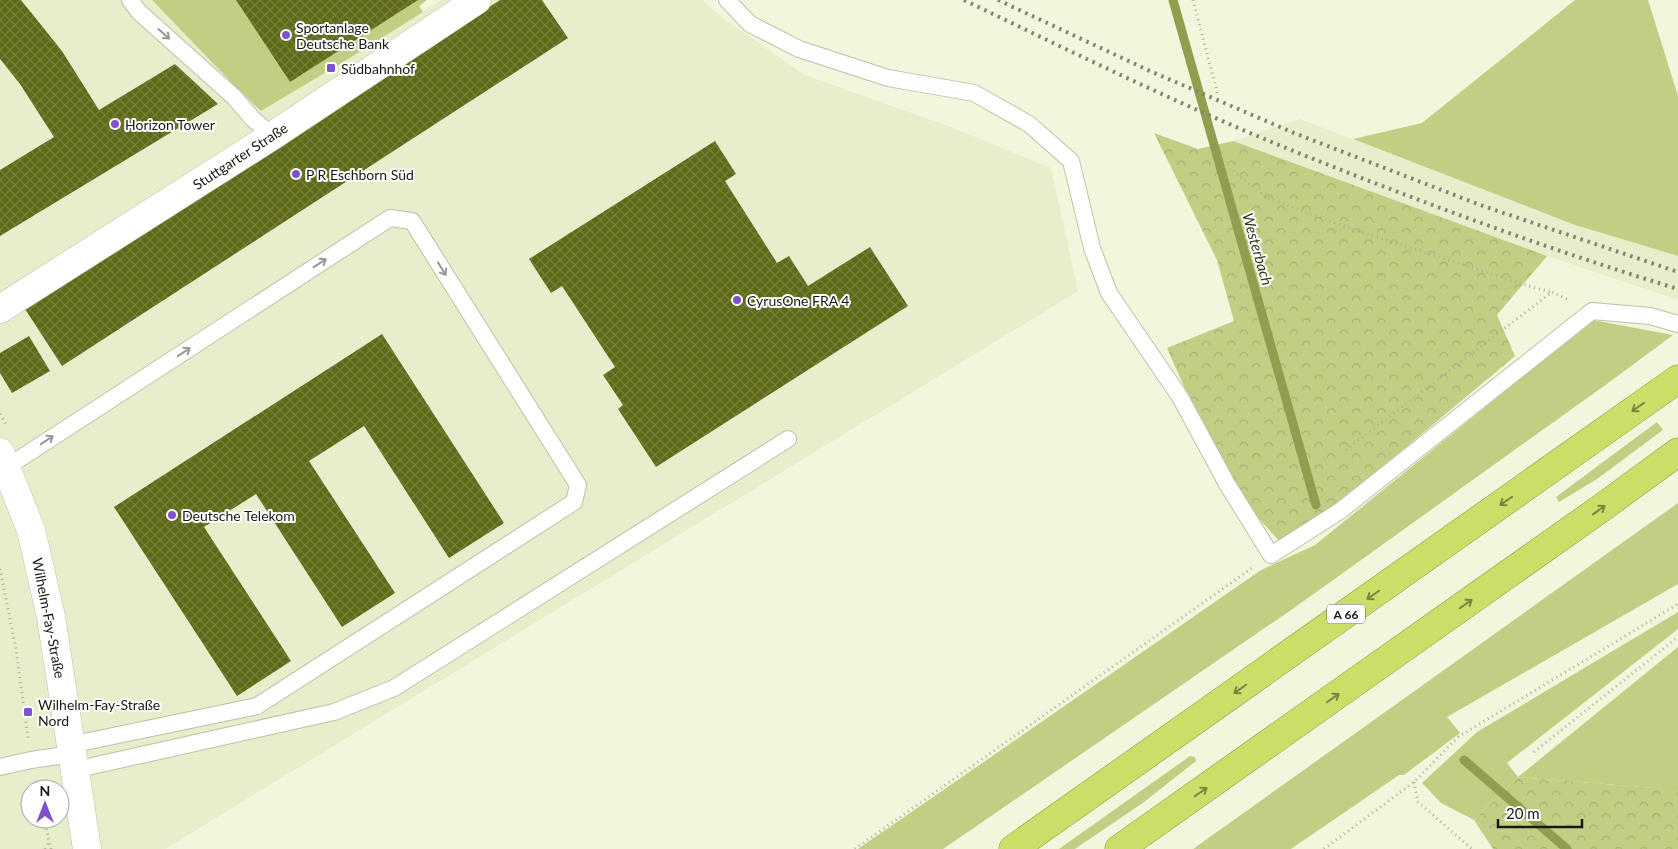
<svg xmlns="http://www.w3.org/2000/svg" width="1678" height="849" viewBox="0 0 1678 849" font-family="Lato,sans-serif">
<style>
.built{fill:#e6eecb;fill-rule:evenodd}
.green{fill:#c1cf85}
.forest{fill:url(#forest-crowns)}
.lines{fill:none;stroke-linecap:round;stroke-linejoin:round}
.stream{stroke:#909e4f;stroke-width:9}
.building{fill:url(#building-cross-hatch)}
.lane-casing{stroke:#bcc1a7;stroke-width:18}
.street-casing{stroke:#bcc1a7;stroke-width:29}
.highway-casing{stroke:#8c9949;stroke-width:29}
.path{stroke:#abb09a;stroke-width:3;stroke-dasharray:1 4;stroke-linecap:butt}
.lane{stroke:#fff;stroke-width:16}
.street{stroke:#fff;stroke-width:28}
.highway{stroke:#cbde67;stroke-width:28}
.rail{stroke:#808473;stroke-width:4;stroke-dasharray:2.5 5;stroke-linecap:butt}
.oneway{stroke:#979893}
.oneway2{stroke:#7a8540}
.poi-dot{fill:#7f52cb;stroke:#fff;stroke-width:2}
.labels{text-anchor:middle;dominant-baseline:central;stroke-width:4;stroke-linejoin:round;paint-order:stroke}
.shield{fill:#fff;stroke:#5d5e58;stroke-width:1}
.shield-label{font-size:12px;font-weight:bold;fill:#171910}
.poi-label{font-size:14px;fill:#171910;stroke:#fff;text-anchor:start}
.street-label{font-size:14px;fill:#171910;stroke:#fff}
.water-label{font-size:15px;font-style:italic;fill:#323715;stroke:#fff}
</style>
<defs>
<pattern id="forest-crowns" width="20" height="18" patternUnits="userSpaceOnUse" patternTransform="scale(1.25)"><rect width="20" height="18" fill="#c1cf85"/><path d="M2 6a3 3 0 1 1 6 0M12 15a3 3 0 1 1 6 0" fill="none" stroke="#a5b172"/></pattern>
<pattern id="building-cross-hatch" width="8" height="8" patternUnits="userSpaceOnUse" patternTransform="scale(1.25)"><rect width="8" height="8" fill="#5f6a16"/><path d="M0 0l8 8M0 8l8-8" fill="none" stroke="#767e3e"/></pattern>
</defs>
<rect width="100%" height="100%" fill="#f1f7dc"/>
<!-- built -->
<path class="built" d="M0,0H152L231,82L348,59L441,0H702L722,18L805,75L953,128L1051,168L1078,291L165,849H0ZM30,789H60V819H30Z
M1300,119L1575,225L1678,256V300L1547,256L1330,178L1233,141Z"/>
<!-- green -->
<path class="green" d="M152,0H427L419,6L423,12L348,59L261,111L231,82Z
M1575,0H1648L1678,96V256L1575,225L1353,139L1422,123Z
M1593,320L1673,335L1611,381L1294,608L943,849H858L1261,570L1315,545Z
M1657,422L1663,430L1597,479L1559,502L1556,497Z
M1678,503V584L1447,717L1460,733L1404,775H1399L1291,849H1193Z
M1678,612V629L1507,763L1518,777L1678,647V792L1666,789L1518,777L1474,820L1441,803L1422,783L1477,732Z
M1190,756L1195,757L1196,761L1144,802L1075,849H1059Z"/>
<!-- forest -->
<path class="forest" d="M1154,133L1198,149L1233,141L1547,256L1497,315L1515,356L1302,534L1282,544L1227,484L1167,348L1234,321L1217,260Z
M1518,777L1667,789L1678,792V849H1493L1474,820Z"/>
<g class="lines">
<!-- stream -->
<path class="stream" d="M1173,0L1316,505
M1464,760L1567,849"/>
</g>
<!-- building -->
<path class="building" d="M0,0H21L62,51L99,110L175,64L218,104L0,236V170L54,137L20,84L0,59Z
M236,0H418L290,82Z
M500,0H542L568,38L62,366L25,309Z
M715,141L736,174L725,181L777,263L789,256L808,286L870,247L908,306L656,467L618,409L623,405L603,375L615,367L562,286L551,293L529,259Z
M382,334L504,523L449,558L364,426L309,461L395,593L342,627L256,494L204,527L291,661L237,696L114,507Z
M29,336L50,371L12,393L0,373V353Z"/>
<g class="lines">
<!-- lane casing -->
<g class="lane-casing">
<path id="lane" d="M130,0L139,12L234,97L252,118L272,136
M727,0L750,24L799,49L888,78L974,93L1029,124L1071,161L1092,248L1109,293L1180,397L1227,484L1271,555L1340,511L1592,311L1650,316L1678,324
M7,467L390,218L412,221L578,485L574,502L257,706L70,745
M0,767L31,760L72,754
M74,770L334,712L394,688L788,439"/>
</g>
<!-- street casing -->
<g class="street-casing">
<path id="street" d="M0,309L272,136L477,0
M0,452L31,530L51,617L87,849"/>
</g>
<!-- highway casing -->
<g class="highway-casing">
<path id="highway" d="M1013,849L1678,379
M1119,849L1600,509L1678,452"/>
</g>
<!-- path -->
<path class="path" d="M1193,0L1218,96
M1233,171L1266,197L1349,228L1535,288L1552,292
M0,414L7,426
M1346,450L1552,292L1569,300
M0,569L16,649L28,738
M1534,752L1678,637
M36,781L38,789
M1414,782L1418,802L1472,849
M44,819L51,849
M45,849L49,841
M855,849L1252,568
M1324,849L1414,782L1458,737L1678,604"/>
<!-- lane -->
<use href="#lane" class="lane"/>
<!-- street -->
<use href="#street" class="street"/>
<!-- highway -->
<use href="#highway" class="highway"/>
<!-- rail -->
<path class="rail" d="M964,0C1072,52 1180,105 1291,150C1418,201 1547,249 1678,289
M998,0L1150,71L1294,133L1483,206L1678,272"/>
</g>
<!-- one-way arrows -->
<defs><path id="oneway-shaft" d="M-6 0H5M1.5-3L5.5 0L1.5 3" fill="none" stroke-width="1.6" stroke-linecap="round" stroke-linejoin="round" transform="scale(1.25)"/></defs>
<g class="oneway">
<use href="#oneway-shaft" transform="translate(164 34) rotate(42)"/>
<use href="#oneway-shaft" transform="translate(320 263) rotate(-33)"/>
<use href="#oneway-shaft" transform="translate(442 269) rotate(58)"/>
<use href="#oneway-shaft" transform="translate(184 352) rotate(-33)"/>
<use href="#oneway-shaft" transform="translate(47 440) rotate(-33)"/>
</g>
<g class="oneway2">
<use href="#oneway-shaft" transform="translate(1638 407) rotate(145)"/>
<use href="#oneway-shaft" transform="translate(1506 501) rotate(145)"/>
<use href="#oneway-shaft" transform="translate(1599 510) rotate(-36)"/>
<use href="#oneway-shaft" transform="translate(1373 595) rotate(145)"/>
<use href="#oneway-shaft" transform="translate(1466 604) rotate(-35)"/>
<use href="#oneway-shaft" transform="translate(1240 689) rotate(145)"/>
<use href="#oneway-shaft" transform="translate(1333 698) rotate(-35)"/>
<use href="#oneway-shaft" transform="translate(1201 792) rotate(-35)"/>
</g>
<!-- markers -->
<g class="poi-dot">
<circle cx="286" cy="35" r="5"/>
<rect x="326" y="63" width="10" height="10" rx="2.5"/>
<circle cx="115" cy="124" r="5"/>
<circle cx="296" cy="174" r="5"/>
<circle cx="737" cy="300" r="5"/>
<circle cx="172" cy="515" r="5"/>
<rect x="23" y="707" width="10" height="10" rx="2.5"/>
</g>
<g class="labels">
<!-- shield labels -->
<rect class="shield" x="1327" y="604.5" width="38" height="19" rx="4"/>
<g class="shield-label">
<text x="1346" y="614">A 66</text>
</g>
<!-- poi labels -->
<g class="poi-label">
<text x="296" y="27">Sportanlage<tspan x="296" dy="16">Deutsche Bank</tspan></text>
<text x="341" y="68">Südbahnhof</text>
<text x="125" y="124">Horizon Tower</text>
<text x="306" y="174">P R Eschborn Süd</text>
<text x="747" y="300">CyrusOne FRA 4</text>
<text x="182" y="515">Deutsche Telekom</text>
<text x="38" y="704">Wilhelm-Fay-Straße<tspan x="38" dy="16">Nord</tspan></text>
</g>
<!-- street labels -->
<g class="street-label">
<text transform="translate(240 156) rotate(-33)">Stuttgarter Straße</text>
<text transform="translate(49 618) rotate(79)">Wilhelm-Fay-Straße</text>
</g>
<!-- water labels -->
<g class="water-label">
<text transform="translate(1258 249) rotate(74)">Westerbach</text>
</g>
</g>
<!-- north arrow -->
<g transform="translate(45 804)"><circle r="24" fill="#ffffff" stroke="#a2a39f"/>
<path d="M0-4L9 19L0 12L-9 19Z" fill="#7f52cb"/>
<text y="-8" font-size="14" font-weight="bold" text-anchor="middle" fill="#171910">N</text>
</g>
<!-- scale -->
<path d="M1498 819v8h84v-8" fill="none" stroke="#171910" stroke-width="2.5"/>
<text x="1506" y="819" font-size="15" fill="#171910" stroke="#ffffff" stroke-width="4" paint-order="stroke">20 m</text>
</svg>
